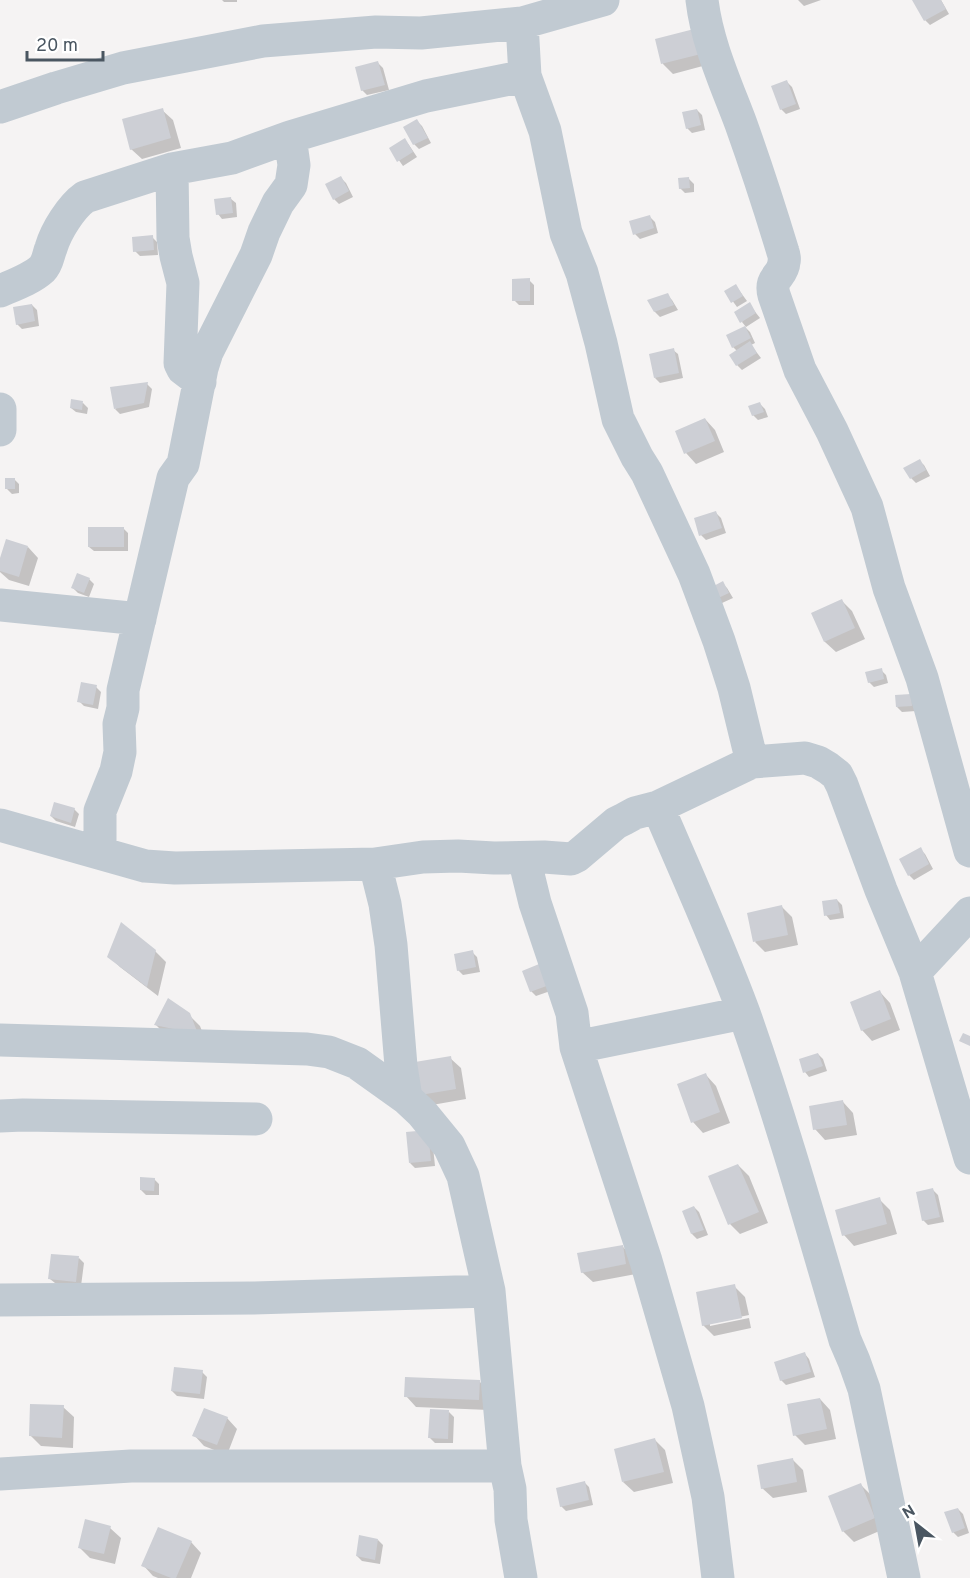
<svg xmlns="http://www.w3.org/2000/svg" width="970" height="1578" viewBox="0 0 970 1578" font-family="Overpass,sans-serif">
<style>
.shadow{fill:#0003}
.building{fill:#cdcfd5}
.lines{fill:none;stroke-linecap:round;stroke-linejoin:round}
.minor{stroke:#c1cad2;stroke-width:33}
</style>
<rect width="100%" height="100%" fill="#f5f3f3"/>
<!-- shadow -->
<path class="shadow" d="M222,0H237V2H224Z
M798,0H821L804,6Z
M915,0H941L949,14L930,25L925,20Z
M697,29L714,63L673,74L663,64L656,40Z
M378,63L383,68L389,90L367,95L362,90Z
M787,82L792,87L800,109L786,114L781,109Z
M162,110L173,120L181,148L142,159L131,149Z
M697,110L702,115L705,130L692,133L687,128Z
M417,121L422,126L431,143L419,149L414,144Z
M405,140L409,145L417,157L403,166L391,149Z
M341,178L346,183L353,197L339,204L334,199Z
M689,179L694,184V192L685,193L680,188Z
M231,199L236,203L237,217L222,219L218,214Z
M650,217L655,222L658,233L640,239L635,234Z
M152,237L157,242L158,255L140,256L135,251Z
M529,280L534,285V305H519L514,300Z
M736,286L747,301L737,307L726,292Z
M667,295L672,300L678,310L660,317L655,312L650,301Z
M749,304L760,318L746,327L742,322Z
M32,305L37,310L39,326L22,329L17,324Z
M745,327L750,332L755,343L751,345L761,358L742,370L737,365V351L733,347Z
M673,350L678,354L683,378L660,383L655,378Z
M147,384L152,389L149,407L120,414L115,409Z
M83,403L88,408L87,414L76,412L71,408Z
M760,404L765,409L768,417L758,420L753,415Z
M705,419L715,430L724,452L696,464L686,453Z
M919,461L924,465L930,476L916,483L911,478Z
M14,479L19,484V493L12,494L7,489Z
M716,513L721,518L726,533L706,540L701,535Z
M123,528L128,533V551H94L89,547Z
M28,547L38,558L29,586L9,580L0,572V563Z
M89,579L94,584L89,597L78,593L73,588Z
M722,583L727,588L733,598L722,603L717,598Z
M842,601L852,611L865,639L836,652L825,642L813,614Z
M881,670L886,675L888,683L874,687L869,682Z
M96,687L101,692L98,709L84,706L79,701Z
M910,696L916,711L902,712L897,707Z
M74,809L79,814L75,827L56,821L51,816Z
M920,849L925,854L933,869L914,880L909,875Z
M837,900L842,905L844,918L830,920L826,915Z
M782,907L792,917L798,945L765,952L755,942Z
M155,951L166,962L158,996L120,967L109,956Z
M472,952L477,957L480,972L463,975L458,970Z
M524,972L556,989L536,996L531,991Z
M880,992L890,1003L900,1030L872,1041L862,1030Z
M189,1015L200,1026L207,1044L166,1035L156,1025Z
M818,1054L823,1059L827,1071L809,1077L805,1072Z
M450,1058L461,1068L466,1099L432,1105L421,1094Z
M706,1075L716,1086L730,1123L703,1133L693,1122Z
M843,1102L853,1113L857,1135L825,1140L815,1129Z
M432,1137L435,1166L415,1168L410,1163Z
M738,1165L749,1176L768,1223L740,1234L730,1224Z
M154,1179L159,1184V1195H146L141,1190Z
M933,1190L938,1195L944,1222L928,1225L923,1220Z
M879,1199L890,1210L897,1234L854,1246L844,1235Z
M694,1207L699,1212L708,1235L697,1239L692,1234Z
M622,1246L633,1257L636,1274L593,1282L582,1272Z
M79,1258L84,1263L81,1286L55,1283L50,1279Z
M734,1286L745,1297L749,1315L710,1323V1326L749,1318L751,1328L714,1336L703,1325Z
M805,1354L809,1359L815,1377L786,1385L781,1380Z
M202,1372L207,1377L204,1399L177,1396L172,1391Z
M479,1381L490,1392L489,1410L416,1407L406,1396Z
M820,1399L830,1410L836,1439L805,1445L795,1435Z
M63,1407L74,1417L73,1448L41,1446L30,1435Z
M449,1412L454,1417L453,1443H435L430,1438Z
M227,1418L237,1429L227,1455L204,1446L194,1435Z
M655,1440L665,1450L673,1483L634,1492L623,1482Z
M792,1459L803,1470L807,1492L773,1498L762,1488Z
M584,1482L589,1487L593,1505L566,1511L561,1506Z
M861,1485L871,1495L884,1529L854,1542L843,1531Z
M958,1509L963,1514L969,1533L958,1537L953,1532Z
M110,1528L121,1538L115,1564L90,1558L80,1548Z
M378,1540L383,1545L380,1564L362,1561L357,1556Z
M191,1542L201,1553L191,1578H158L153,1576L143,1565Z"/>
<!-- building -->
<path class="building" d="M912,0H941L946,9L924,21Z
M698,28L705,53L661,64L655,39Z
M378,61L385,85L361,91L355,67Z
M787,80L796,104L780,110L771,86Z
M163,108L171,138L130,150L122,119Z
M697,109L701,125L686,129L682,112Z
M417,119L428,138L413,145L403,127Z
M405,138L413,152L397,162L389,148Z
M341,176L349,191L333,200L325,184Z
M689,177L690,188L679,189L678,178Z
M231,197L233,213L216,215L214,199Z
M650,215L654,228L633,235L629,221Z
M153,235L154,250L133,252L132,237Z
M530,278V301H512V279Z
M736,284L743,296L731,303L724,291Z
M668,293L674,305L654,312L647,300Z
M750,302L756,313L740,323L734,312Z
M32,304L35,321L16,325L13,307Z
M745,326L751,338L732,348L726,335Z
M750,341L757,353L736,366L729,355Z
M674,348L679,373L654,378L649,354Z
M148,382L144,403L114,409L110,387Z
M71,399L83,401L82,410L70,408Z
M760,402L764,412L752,416L748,406Z
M705,418L715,441L684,454L675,431Z
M920,459L926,470L910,479L903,468Z
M5,478H15V489H5Z
M716,511L722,528L699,536L694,518Z
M88,527H124V547H88Z
M6,539L28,546L19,577L0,571V558Z
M77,573L90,578L84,593L71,588Z
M723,581L729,593L716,599L710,588Z
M842,599L855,628L824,642L811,613Z
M882,668L884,679L868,683L865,672Z
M81,682L97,685L93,705L77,702Z
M911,694L912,706L896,707L895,695Z
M54,802L75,808L71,823L50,816Z
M921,847L929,864L908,876L899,859Z
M837,899L840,913L824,916L822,901Z
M782,905L788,935L753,942L747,913Z
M121,922L156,950L147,987L107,957Z
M473,950L476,967L457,971L454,954Z
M544,962L552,984L530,992L522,971Z
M880,990L891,1019L861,1031L850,1002Z
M168,998L190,1013L198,1034L154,1025Z
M963,1033L970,1036V1046L959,1041Z
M818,1053L823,1066L803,1073L799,1059Z
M451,1056L456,1089L420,1095L415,1062Z
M706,1073L720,1112L691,1123L677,1084Z
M843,1100L847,1125L813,1130L809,1106Z
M428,1130L431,1161L409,1163L406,1132Z
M738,1164L759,1212L728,1225L708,1176Z
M140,1177L155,1178L154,1191L140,1190Z
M933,1188L940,1217L922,1221L916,1192Z
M880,1197L887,1224L842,1236L835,1210Z
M694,1206L704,1230L691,1234L682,1211Z
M623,1245L626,1264L581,1273L577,1253Z
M51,1254L79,1256L76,1282L48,1279Z
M735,1284L742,1318L702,1326L696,1292Z
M805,1352L811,1372L780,1381L774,1362Z
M174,1367L203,1370L200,1394L171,1391Z
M405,1377L480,1380L479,1400L404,1397Z
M820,1398L827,1429L793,1436L787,1404Z
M30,1404L64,1405L62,1438L29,1436Z
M204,1408L228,1417L217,1445L192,1436Z
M430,1409L449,1410L448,1439L428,1438Z
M655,1438L664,1472L622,1482L614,1449Z
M793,1458L797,1482L761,1489L757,1465Z
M585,1481L589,1500L560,1507L556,1488Z
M861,1483L875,1518L842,1532L828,1496Z
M958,1508L965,1528L952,1533L944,1512Z
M85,1519L111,1526L104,1554L78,1548Z
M158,1527L192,1541L176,1578H171L141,1566Z
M359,1535L378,1539L375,1560L356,1556Z"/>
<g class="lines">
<!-- minor -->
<path class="minor" d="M702,0C707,43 726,84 741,124C756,166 770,209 783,252C784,255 785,259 784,262C783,277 769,277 774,295L800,370L832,431L867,507L889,588L922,678L970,851
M522,23L525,76L545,131L566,233L582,273L601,343L618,419L637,457L647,473L694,574L719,641L734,688L752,762
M0,107L56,88L123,68L263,41L376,32L421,33L522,23L603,0
M172,169L173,238L176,256L183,283L180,363L183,369L200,382
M0,291C14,285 31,279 42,269C48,263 48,255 51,248C56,231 71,207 85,197L172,169L232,158L290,137L426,96L525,76
M0,409V430
M0,605L140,619
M658,807C687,875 718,943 744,1013C782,1121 813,1231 845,1340L854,1361L864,1389L904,1578
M0,825L145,866L175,868L375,864L423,857L458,856L494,858L544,857L571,859L577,856L616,823L624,819L635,813L658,807L752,762L805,758L818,762L828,768L837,775L842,785L881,890L915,972L970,1158
M100,853V811L116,771L120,752L119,724L123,708V690L173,478L183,464L202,368L207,352L256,255L264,232L278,203L291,185L294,165L290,137
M524,858L535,903L572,1013L576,1047
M375,864L385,904L391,945L401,1066L406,1098
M915,972L970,913
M0,1040L307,1049L329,1052L357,1063L406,1098L422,1113L449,1146L463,1176L489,1291L505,1466L510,1489L511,1520L521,1578
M0,1116L23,1115L256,1119
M0,1300L254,1298L489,1291
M0,1474L131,1466H505
M718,1578L708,1497L688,1406L646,1261L576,1047L743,1013"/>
</g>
<!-- north arrow -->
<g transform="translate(916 1524) rotate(329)" stroke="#ffffff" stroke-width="4.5" paint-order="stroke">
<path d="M0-4.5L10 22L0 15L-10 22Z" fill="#4a5661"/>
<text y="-9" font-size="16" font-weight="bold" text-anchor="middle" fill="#4a5661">N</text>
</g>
<!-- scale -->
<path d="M27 51v9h76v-9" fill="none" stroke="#4a5661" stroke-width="3"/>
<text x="36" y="51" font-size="18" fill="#4a5661" stroke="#ffffff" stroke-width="4.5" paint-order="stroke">20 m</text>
</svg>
